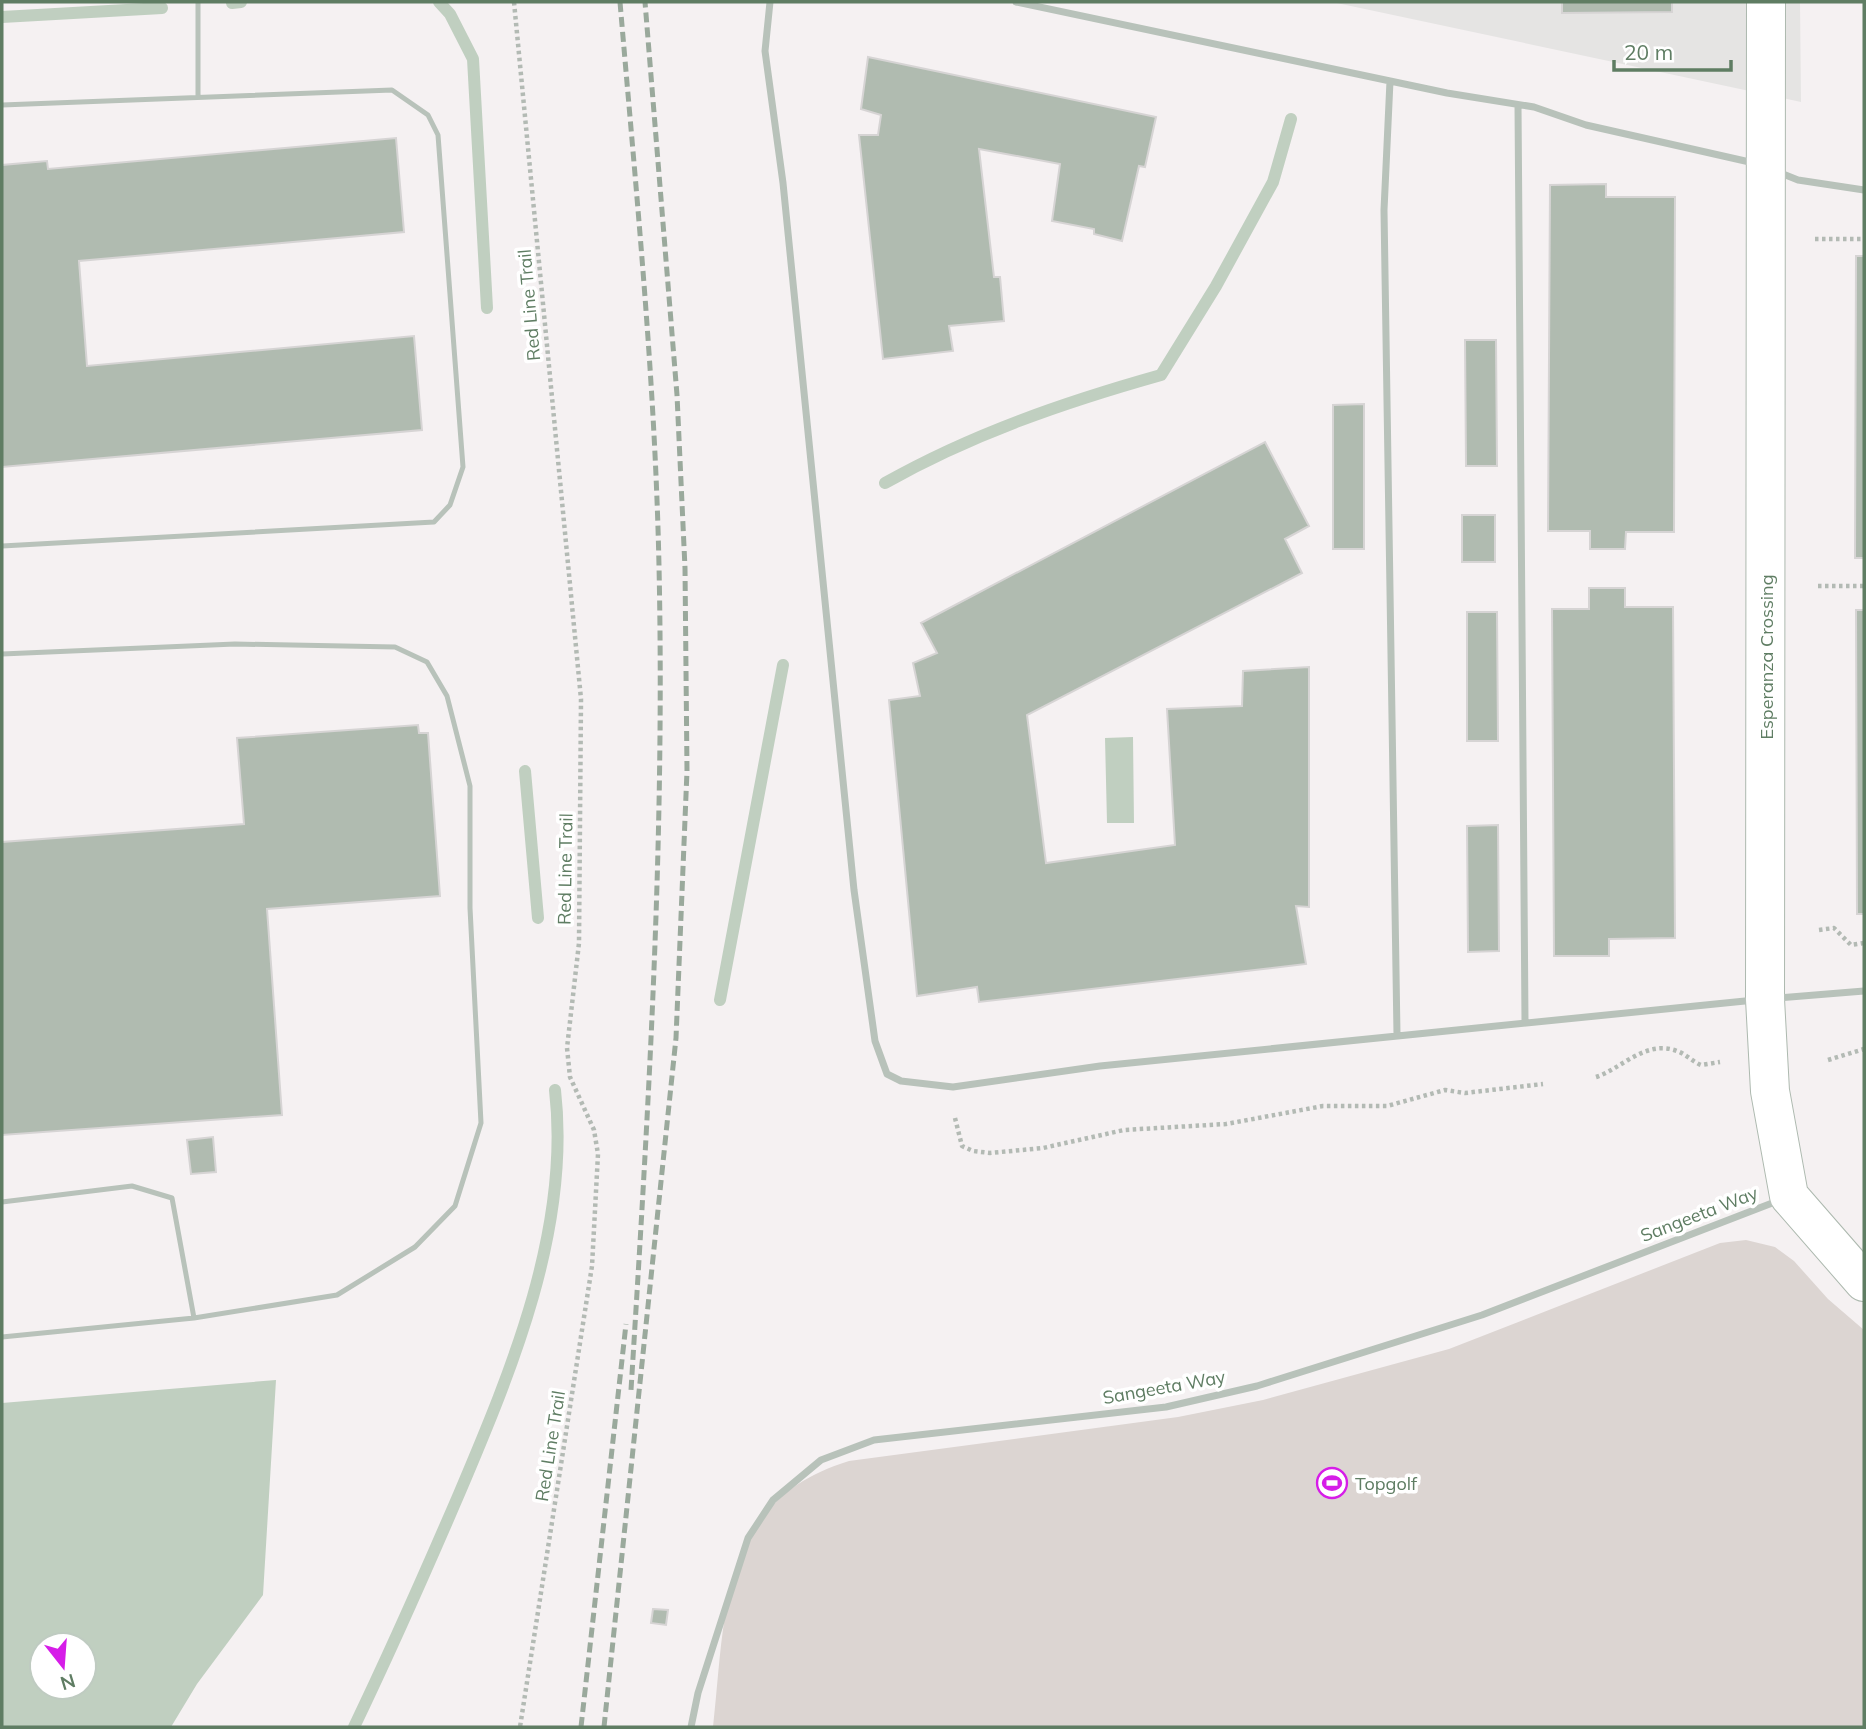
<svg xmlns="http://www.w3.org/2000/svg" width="1866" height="1729" viewBox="0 0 1866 1729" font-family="Mulish,sans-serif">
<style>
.built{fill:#e5e4e3}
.green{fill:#dcd5d2}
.water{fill:#c0cfc0;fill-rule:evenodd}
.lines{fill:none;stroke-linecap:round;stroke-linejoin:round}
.stream{stroke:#c0cfc0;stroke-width:12}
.building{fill:#b0bbb0;stroke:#d6d4d4;stroke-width:2}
.secondary-casing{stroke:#adb9af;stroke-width:40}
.path{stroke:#b3bab4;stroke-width:4.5;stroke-dasharray:3.5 3.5;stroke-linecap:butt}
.lane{stroke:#b8c2ba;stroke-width:5}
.street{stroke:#b8c2ba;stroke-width:7}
.secondary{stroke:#fff;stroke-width:38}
.rail{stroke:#9aa99c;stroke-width:5;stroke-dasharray:10 5;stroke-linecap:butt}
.labels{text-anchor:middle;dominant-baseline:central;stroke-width:7;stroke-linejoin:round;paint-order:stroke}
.street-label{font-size:18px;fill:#5f7d63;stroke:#fff}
.poi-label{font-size:18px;fill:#5f7d63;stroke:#fff;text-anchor:start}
</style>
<rect width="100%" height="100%" fill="#f5f1f2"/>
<!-- built -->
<path class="built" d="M1332,2H1800L1801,102Z"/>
<!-- green -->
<path class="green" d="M1746,1240L1775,1247L1794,1261L1828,1299L1864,1330V1727H713C726,1614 718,1501 849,1461L1178,1417L1263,1400L1449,1349L1720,1243Z"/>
<!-- water -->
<path class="water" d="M1133,737L1134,823H1107L1105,738Z
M276,1380L263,1595L197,1684L171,1727H2V1403ZM42,1645H84V1687H42Z"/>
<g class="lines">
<!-- stream -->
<path class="stream" d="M439,2L450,14L473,59L487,308
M232,3L241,2
M2,17L162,8
M885,483C972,434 1065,402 1161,375L1216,286L1273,182L1291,119
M525,771L538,918
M720,1000L783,665
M354,1727C391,1650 425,1573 459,1494C512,1369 571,1228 555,1090"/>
</g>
<!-- building -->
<path class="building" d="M1562,2H1672V12L1562,13Z
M868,57L1156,117L1145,167L1139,166L1122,241L1094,234V229L1052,221L1060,164L979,149L994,277H1000L1004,321L949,326L953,351L883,359L859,135H878L881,115L861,109Z
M396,138L404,232L79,261L87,366L414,336L422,430L2,467V165L47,161L48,169Z
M1606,184V197H1675L1674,532H1626L1625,549H1590V531H1548L1550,185Z
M1856,256H1864V558H1855Z
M1465,340H1496L1497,466H1466Z
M1364,404V549H1333V405Z
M1265,442L1309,526L1285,539L1302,573L1027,715L1046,863L1175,845L1167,709L1242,706L1243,671L1309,667V907L1296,906L1306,964L979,1002L977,987L917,996L889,700L920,696L913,663L937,653L921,623Z
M1462,515H1495V562H1462Z
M1589,588H1625V607H1673L1675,938L1609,939V956H1554L1552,609H1589Z
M1856,610H1864V914H1857Z
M1467,612H1497L1498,741H1467Z
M418,725L419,733H428L440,896L267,909L282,1115L2,1135V842L244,824L237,738Z
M1498,825L1499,951L1468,952L1467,826Z
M213,1137L216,1172L191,1174L187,1140Z
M653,1609L668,1610L666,1625L651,1623Z"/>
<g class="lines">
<!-- secondary casing -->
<g class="secondary-casing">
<path id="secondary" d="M1766,2L1765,999L1770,1091L1789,1196L1864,1282"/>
</g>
<!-- path -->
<path class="path" d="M514,2L581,699L579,943L567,1048L570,1077L594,1130L598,1154L592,1266L520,1727
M1815,239H1864
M1818,586H1864
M1819,930L1834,928L1851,945L1864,943
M1828,1060L1864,1049
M1596,1077C1621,1069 1646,1039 1677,1051C1686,1054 1693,1062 1701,1065L1720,1062
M955,1118L962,1146L973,1151L990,1153L1043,1148L1124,1130L1226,1124L1323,1106H1387L1445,1090L1465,1093L1543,1084"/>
<!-- lane -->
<path class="lane" d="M198,97V2
M2,105L392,90L428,115L438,135L463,467L450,505L434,522L2,546
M2,654L235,644L395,647L427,662L447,696L470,786V908L481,1123L455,1206L415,1247L337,1295L194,1318L2,1337
M2,1202L132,1186L172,1198L194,1318"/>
<!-- street -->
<path class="street" d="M770,2L765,51L783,183L854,890L875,1041L887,1074L901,1081L953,1087L1100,1066L1755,1000
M1016,2L1447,93L1534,107L1586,125L1754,163
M1390,81L1384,210L1397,1035
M1518,105L1525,1022
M1778,172L1798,180L1864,190
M1777,998L1864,991
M691,1727L698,1693L748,1538L773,1500L821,1460L874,1440L1166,1407L1257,1386L1482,1315L1780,1200"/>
<!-- secondary -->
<use href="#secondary" class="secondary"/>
<!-- rail -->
<path class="rail" d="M620,2C636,190 655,378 659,566C665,842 648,1116 631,1390
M581,1727L626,1324
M604,1727L676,1038L687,771L685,568L677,395L645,2"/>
</g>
<!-- icons -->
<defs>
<g id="stadium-ring" transform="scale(1.575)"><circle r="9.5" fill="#fff" stroke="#d61de8" stroke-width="1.5"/><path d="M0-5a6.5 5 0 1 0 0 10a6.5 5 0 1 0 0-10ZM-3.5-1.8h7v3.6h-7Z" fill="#d61de8"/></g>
</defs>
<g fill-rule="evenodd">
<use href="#stadium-ring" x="1332" y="1483"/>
</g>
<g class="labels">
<!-- street labels -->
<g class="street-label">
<text transform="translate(529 305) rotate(-95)">Red Line Trail</text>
<text transform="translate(1766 657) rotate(-90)">Esperanza Crossing</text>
<text transform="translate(565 869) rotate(-89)">Red Line Trail</text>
<text transform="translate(1699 1214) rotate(-21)">Sangeeta Way</text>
<text transform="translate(1164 1387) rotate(-10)">Sangeeta Way</text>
<text transform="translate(550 1446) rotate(-81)">Red Line Trail</text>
</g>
<!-- poi labels -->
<g class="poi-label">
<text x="1355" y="1483">Topgolf</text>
</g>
</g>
<!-- border -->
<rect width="1866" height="1729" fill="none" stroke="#5f7d63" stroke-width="7"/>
<!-- north arrow -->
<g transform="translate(63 1666) rotate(163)"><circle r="33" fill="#ffffff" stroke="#bfcbc1" stroke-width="2"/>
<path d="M0-5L12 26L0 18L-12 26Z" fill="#d61de8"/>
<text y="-10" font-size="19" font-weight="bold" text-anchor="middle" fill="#5f7d63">N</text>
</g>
<!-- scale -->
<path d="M1614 60v10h117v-10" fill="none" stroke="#5f7d63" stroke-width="3.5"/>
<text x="1624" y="60" font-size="21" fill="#5f7d63" stroke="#ffffff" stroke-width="5" paint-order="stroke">20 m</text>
</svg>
